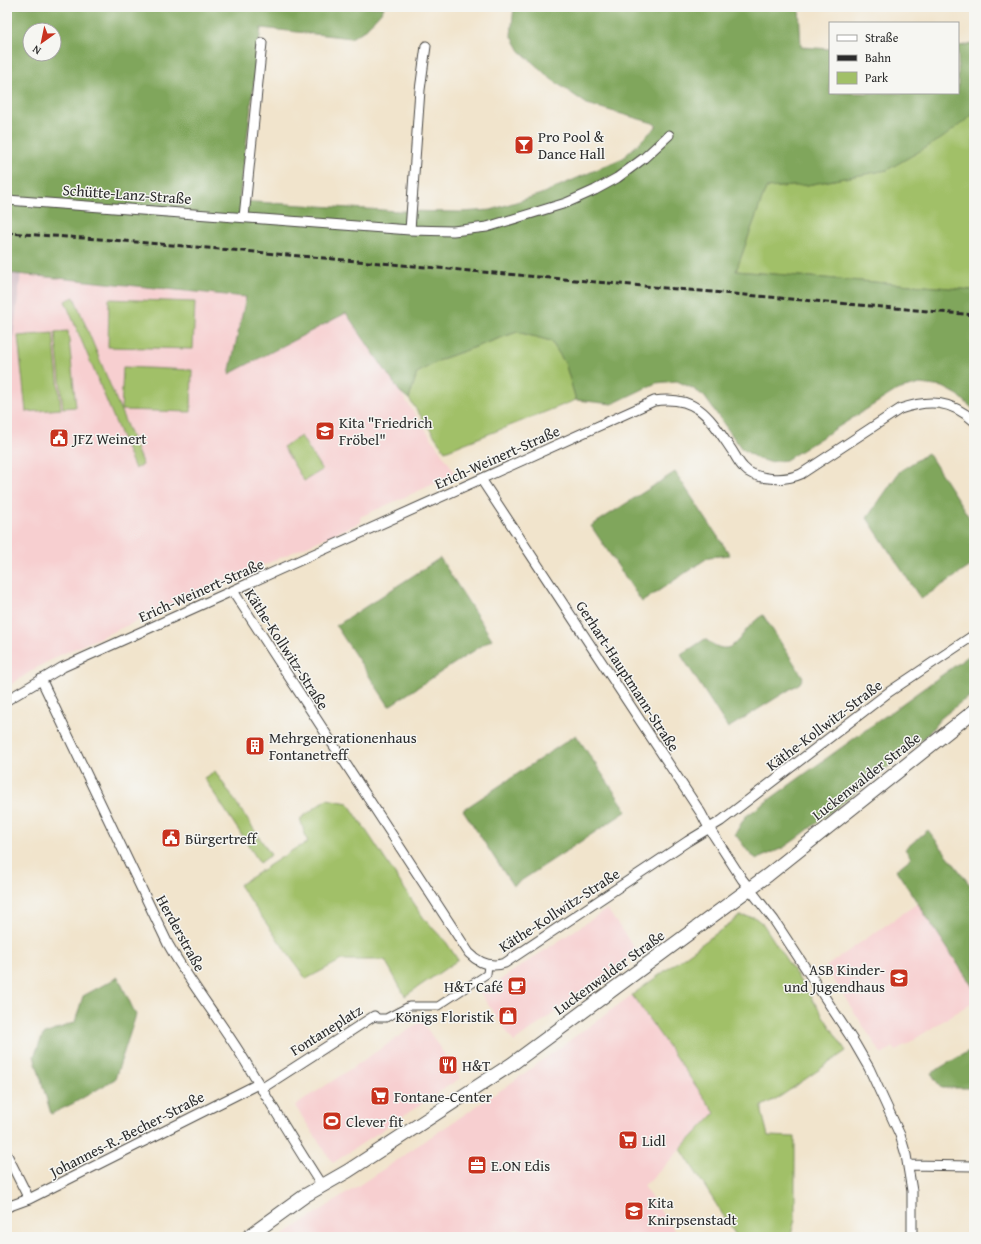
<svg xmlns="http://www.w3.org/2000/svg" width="981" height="1244" viewBox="0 0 981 1244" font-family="'Gentium Book Plus',serif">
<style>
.built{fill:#f7cfd0}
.industrial{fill:#d2bdc5}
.green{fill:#a1c068;stroke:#66764a}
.forest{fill:#80a65c;stroke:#566844;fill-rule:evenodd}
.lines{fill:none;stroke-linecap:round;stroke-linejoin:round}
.pedestrian-casing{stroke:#494743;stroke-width:9}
.minor-casing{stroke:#494743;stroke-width:11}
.secondary-casing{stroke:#494743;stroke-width:15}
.pedestrian{stroke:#fff;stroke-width:7}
.minor{stroke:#fff;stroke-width:9}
.secondary{stroke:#fff;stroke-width:13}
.rail{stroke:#2b2b2b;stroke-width:3;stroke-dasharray:6 3;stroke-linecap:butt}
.labels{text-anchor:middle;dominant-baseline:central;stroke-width:3;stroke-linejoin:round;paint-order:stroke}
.poi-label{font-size:15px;fill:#2b2b2b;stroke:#f6f6f2;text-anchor:start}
.street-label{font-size:15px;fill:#2b2b2b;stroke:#f6f6f2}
</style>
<rect width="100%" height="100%" fill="#f6f6f2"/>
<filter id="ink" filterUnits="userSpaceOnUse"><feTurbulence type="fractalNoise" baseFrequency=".025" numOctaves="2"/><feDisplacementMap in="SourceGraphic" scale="8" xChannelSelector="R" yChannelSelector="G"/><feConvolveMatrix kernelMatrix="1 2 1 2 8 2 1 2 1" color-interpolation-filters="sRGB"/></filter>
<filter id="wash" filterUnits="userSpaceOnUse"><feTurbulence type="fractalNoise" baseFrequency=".012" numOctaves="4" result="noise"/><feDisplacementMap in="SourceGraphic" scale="16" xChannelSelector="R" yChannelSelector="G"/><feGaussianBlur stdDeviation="0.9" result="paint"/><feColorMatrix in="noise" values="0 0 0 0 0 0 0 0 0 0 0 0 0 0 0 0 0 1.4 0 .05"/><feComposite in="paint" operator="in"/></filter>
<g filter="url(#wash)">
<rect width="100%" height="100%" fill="#f1e4cc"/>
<!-- built -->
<path class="built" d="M21,273L247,297L230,373L346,313L456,474L360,517L361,522L58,656L38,667L7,687V389Z
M918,903L974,989V1001L896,1051L893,1047L882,1055L825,967Z
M607,909L638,953L514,1042L480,993Z
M632,995L715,1113L652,1179L643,1186L679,1237H541L516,1229L505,1237H280L405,1155V1154L504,1088Z
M422,1021L460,1078L333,1163L295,1106Z"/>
<!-- industrial -->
<path class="industrial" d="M7,273H21L7,389Z"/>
<!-- green -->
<path class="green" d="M974,113V290L736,271L766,188L807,185L887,170Z
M74,297L143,465L135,469L65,301Z
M109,299L195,302L193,349L108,347Z
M68,331L76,407L63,408L55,332Z
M517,332L551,341L565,363L576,400L445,451L409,399L417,373L442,359Z
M53,333L61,409L26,412L18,336Z
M123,367L192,370L191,412L121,410Z
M301,436L322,470L304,481L283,447Z
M215,771L271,855L260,863L204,778Z
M327,799L348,803L425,920L446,942L458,960L405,996L385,960H342L306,979L239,885L296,848L308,843L300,819Z
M740,916L754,917L763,924L846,1051L781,1096L762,1106V1112L768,1136L795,1137V1220L790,1237H737L681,1149L715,1113L632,995Z"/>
<!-- forest -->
<path class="forest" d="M7,7H384L383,10L365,30L351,38L261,28L239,201L399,211L461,212L491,210L541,194L623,158L657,126L653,123L587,104L551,79L520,51L511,35L514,7H799L801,47L830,49V93H958V46L974,44V114L941,139L887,170L807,185L766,188L736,271L974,290V410L958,395L943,387L920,384L897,390L786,460L769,462L758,459L741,448L704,396L692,388L677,381L656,383L612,404L576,400L565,363L551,341L517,332L442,359L417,373L409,399L400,392L346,313L229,374L246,297L7,273ZM30,30H54V54H30Z
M928,453L974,525V564L921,599L867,518L900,471Z
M675,472L730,555L709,557L642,602L591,526Z
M440,558L492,639L389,706L336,626Z
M763,615L803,677L800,683L728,728L681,655L705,639C734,662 737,636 755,621C757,619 760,617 763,615Z
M974,652V694L961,702L940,719L929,733L887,768L796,839L783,848L757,859L750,854L735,834L745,817Z
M576,735L627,811L513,886L463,810Z
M928,830L974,890V989L896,870L911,858L905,849Z
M118,977L136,1015L115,1079L74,1103L51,1114L34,1056L43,1035L75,1022L83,996Z
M974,1048V1088H941L931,1073Z"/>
</g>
<g filter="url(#ink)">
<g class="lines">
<!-- pedestrian casing -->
<g class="pedestrian-casing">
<path id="pedestrian" d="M374,1016L378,1018H386L409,1006H438L487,974L488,965"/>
</g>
<!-- minor casing -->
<g class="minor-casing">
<path id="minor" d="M7,200L410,230L453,231L487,227L566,203L595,190L617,178L644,158L669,135
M244,217L262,43
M410,230L420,90L426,46
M481,479L701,813L709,828L742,879L774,920L854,1042L869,1068L900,1135L906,1155L912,1191V1237
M233,591L469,953C479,963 491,968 505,963L688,841L721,821L889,692L974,635
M41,679L168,944C192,986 223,1024 248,1066C272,1106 296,1146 322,1186
M7,700L63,667L654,401C699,394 711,420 733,452C736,457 739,463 743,467C755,481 786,481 801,474L900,409C929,399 951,400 974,421
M261,1089L374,1016
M7,1155L29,1199
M908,1165L974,1166
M7,1207L29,1199L258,1084"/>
</g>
<!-- secondary casing -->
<g class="secondary-casing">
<path id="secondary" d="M248,1237L306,1195L348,1171L512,1064L768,875L974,711"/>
</g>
<!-- pedestrian -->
<use href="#pedestrian" class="pedestrian"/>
<!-- minor -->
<use href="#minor" class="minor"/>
<!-- secondary -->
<use href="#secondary" class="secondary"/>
<!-- rail -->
<path class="rail" d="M7,233L99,239L243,251L974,315"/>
</g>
</g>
<!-- icons -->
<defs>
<g id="bar-square" transform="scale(1)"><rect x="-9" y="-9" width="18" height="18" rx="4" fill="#c8321e" stroke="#f6f6f2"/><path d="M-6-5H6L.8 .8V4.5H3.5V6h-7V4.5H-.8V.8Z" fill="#fff"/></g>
<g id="school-square" transform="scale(1)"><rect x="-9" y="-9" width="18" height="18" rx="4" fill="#c8321e" stroke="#f6f6f2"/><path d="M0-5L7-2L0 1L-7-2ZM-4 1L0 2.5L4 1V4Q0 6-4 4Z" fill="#fff"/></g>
<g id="civic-square" transform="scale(1)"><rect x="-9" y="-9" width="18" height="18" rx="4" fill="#c8321e" stroke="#f6f6f2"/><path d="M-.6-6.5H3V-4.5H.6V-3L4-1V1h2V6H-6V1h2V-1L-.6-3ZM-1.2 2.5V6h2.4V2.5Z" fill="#fff"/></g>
<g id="building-square" transform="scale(1)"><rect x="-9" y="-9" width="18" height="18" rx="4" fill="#c8321e" stroke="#f6f6f2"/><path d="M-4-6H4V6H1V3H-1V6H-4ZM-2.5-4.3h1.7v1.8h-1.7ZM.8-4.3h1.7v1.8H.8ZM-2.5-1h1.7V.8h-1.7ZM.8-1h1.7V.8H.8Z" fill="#fff"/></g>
<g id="cafe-square" transform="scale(1)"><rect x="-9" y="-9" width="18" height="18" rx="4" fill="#c8321e" stroke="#f6f6f2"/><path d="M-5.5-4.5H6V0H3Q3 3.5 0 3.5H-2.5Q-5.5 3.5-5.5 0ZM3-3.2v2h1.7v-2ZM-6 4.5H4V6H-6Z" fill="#fff"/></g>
<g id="shop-square" transform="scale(1)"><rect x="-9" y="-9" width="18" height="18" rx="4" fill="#c8321e" stroke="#f6f6f2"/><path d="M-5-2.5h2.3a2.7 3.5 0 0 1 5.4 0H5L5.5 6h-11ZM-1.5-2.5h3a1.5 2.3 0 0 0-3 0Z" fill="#fff"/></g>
<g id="restaurant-square" transform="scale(1)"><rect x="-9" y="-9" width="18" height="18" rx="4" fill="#c8321e" stroke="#f6f6f2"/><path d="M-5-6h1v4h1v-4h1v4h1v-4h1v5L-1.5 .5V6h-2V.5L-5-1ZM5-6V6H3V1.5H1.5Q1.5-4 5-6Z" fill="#fff"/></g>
<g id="supermarket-square" transform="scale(1)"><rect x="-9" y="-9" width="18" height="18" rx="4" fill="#c8321e" stroke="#f6f6f2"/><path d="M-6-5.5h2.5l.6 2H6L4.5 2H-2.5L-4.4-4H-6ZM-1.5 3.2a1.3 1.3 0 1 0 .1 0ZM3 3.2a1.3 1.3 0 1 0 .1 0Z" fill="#fff"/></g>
<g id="stadium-square" transform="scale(1)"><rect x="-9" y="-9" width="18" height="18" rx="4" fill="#c8321e" stroke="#f6f6f2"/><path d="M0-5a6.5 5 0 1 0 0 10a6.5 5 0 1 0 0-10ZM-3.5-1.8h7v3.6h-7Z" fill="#fff"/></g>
<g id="office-square" transform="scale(1)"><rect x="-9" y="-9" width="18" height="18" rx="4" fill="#c8321e" stroke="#f6f6f2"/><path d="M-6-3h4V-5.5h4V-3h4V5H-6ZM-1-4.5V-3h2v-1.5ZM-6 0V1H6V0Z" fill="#fff"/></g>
</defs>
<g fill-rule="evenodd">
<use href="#bar-square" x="524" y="145"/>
<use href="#school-square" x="325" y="431"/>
<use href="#civic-square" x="59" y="438"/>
<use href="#building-square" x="255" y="746"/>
<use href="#civic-square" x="171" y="838"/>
<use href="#school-square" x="899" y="978"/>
<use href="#cafe-square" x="517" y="986"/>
<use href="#shop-square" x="508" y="1016"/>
<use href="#restaurant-square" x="448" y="1065"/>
<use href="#supermarket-square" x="380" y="1096"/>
<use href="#stadium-square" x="332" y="1121"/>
<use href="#supermarket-square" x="628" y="1140"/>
<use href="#office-square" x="477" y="1165"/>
<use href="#school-square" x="634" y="1211"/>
</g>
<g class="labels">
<!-- poi labels -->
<g class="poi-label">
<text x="538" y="136">Pro Pool &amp;<tspan x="538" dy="17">Dance Hall</tspan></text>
<text x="339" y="422">Kita "Friedrich<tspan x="339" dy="17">Fröbel"</tspan></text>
<text x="73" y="438">JFZ Weinert</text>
<text x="269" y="737">Mehrgenerationenhaus<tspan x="269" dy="17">Fontanetreff</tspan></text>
<text x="185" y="838">Bürgertreff</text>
<text x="885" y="969" text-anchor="end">ASB Kinder-<tspan x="885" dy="17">und Jugendhaus</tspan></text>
<text x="503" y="986" text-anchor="end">H&amp;T Café</text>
<text x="494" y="1016" text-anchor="end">Königs Floristik</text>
<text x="462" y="1065">H&amp;T</text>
<text x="394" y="1096">Fontane-Center</text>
<text x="346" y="1121">Clever fit</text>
<text x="642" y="1140">Lidl</text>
<text x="491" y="1165">E.ON Edis</text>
<text x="648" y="1202">Kita<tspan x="648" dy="17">Knirpsenstadt</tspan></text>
</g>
<!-- street labels -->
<g class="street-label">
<text transform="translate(127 194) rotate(4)">Schütte-Lanz-Straße</text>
<text transform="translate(497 457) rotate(-24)">Erich-Weinert-Straße</text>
<text transform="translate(201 590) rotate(-24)">Erich-Weinert-Straße</text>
<text transform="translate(287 649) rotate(57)">Käthe-Kollwitz-Straße</text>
<text transform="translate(628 676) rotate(57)">Gerhart-Hauptmann-Straße</text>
<text transform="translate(824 725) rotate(-37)">Käthe-Kollwitz-Straße</text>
<text transform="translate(866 776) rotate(-38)">Luckenwalder Straße</text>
<text transform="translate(559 910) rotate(-33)">Käthe-Kollwitz-Straße</text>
<text transform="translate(181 933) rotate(61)">Herderstraße</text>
<text transform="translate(609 972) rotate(-36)">Luckenwalder Straße</text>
<text transform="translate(326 1030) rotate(-32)">Fontaneplatz</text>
<text transform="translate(127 1134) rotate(-27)">Johannes-R.-Becher-Straße</text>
</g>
</g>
<!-- margin -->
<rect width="981" height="1244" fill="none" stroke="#f6f6f2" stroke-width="24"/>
<!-- legend -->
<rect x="829" y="22" width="130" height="72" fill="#f6f6f2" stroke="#a5a5a2"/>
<rect x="837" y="35" width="20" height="6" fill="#ffffff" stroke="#a5a5a2"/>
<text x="865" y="42" font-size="12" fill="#2b2b2b">Straße</text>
<rect x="837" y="55" width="20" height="6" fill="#2b2b2b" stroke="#a5a5a2"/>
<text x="865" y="62" font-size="12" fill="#2b2b2b">Bahn</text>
<rect x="837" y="72" width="20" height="12" fill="#a1c068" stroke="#a5a5a2"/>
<text x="865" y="82" font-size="12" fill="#2b2b2b">Park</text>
<!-- north arrow -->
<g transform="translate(42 42) rotate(213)"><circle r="19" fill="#f6f6f2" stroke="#a5a5a2"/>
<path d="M0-3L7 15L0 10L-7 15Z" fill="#c8321e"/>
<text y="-6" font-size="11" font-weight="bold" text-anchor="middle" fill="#2b2b2b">N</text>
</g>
</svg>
